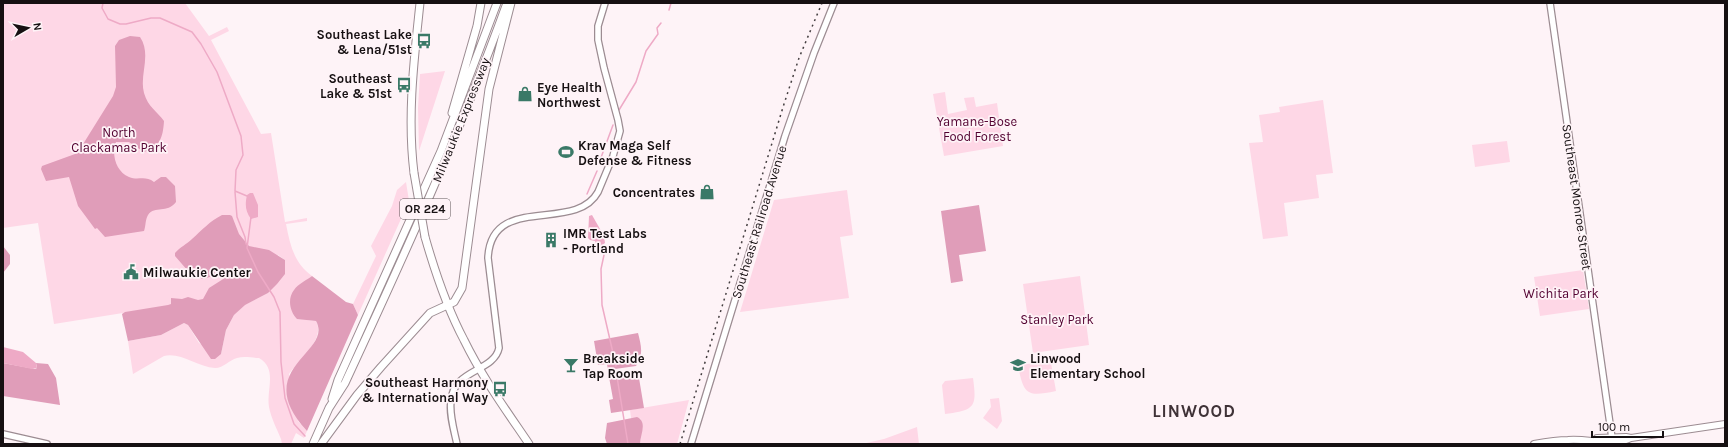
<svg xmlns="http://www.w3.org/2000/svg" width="1728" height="447" viewBox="0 0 1728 447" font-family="Karla,sans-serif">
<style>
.green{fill:#fed7e6}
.forest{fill:#e09db9}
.water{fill:#eeaac6}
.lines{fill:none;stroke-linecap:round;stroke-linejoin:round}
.stream{stroke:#eeaac6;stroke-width:1.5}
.tertiary-casing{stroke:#9c8c92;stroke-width:8}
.secondary-casing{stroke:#9c8c92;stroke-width:8}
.primary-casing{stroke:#9c8c92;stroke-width:9}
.trunk-casing{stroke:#9c8c92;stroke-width:9}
.tertiary{stroke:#fff;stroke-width:5.5}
.secondary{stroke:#fff;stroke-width:6}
.primary{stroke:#fff;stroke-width:7}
.trunk{stroke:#fff;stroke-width:7}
.rail{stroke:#433d3f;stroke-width:1.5;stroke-dasharray:2 4;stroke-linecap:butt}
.primary-bridge-casing{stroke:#9c8c92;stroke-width:9;stroke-linecap:butt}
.primary-bridge{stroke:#fff;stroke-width:7}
.labels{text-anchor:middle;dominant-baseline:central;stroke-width:3.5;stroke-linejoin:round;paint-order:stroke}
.shield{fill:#fef3f7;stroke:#5c5457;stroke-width:1}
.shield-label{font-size:12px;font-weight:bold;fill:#161012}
.poi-label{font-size:13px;font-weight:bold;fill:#161012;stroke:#fef3f7;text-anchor:start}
.street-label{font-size:13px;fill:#161012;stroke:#fef3f7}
.park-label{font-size:13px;fill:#520130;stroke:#fef3f7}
.district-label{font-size:17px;font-weight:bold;letter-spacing:1px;fill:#3f3237;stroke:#fef3f7}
</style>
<rect width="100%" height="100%" fill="#fef3f7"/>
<!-- green -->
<path class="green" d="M3,3H185L209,36L227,27L229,31L211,40L261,134L271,133L285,222L307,218V221L286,224C290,245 294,263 312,276L294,290L307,320L316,321C326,339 298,361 289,374L298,421L307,431L304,438L296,433L291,444H282L281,439C277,429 271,418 269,407C266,390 278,369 259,358C253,358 244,356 237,358C229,360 224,368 215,368C197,367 181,352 164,356L133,374L128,341L161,335L184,323L188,325L199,343L221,354L226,330L234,315L244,305L268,293L285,260L278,255L267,290L54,324L38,223L3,228Z
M445,71L419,151L418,108L420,74Z
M945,92L948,114L967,110L964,98L974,97L976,107L997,103L1003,146L944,156L933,94Z
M1323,100L1333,173L1316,175L1319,198L1284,203L1288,236L1263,239L1249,143L1263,142L1259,115L1280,112L1279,107Z
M1507,141L1510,162L1475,167L1472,145Z
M406,182L409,201L358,315L353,304L376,256L371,246L392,206L397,190Z
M847,190L853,235L840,237L849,298L740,312L774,200Z
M1583,270L1589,309L1540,316L1534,277Z
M1080,276L1089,345L1033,353L1023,284Z
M1047,360L1051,363L1056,391C1027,397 1024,395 1018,366Z
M973,378C977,407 975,410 945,414L942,385L945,381Z
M999,398L1002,421L997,429L983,418L991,407L990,399Z
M689,400L677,444H640L641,419L637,418H631L630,410Z
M917,427L919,444H862L884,439Z"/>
<!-- forest -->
<path class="forest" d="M130,36L140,37C152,55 139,75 144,93C148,107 157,111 164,121C163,137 160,147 144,152L129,142H116C111,154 116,172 129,177C138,181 145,175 154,182L161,177H166L175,186L176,202C167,214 155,205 148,215C145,220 146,226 144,231L105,237L97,228L95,229L78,206L69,177L46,181L41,169L42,166L75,154L80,149L113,96L116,87L115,46L119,40Z
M979,205L986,251L959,255L963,281L951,283L941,211Z
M222,215H230L232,216L239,234L249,246L269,250L285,260V274L277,284L268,293L245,305L234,315L226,330L221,354L215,359H211L188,325L184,323L161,335L128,341L122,314L125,312L168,305L171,304V298L182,299L188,297L198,300L203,299L209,288L228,276L229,274L227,271L215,278L210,277L202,279L197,274L188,271L175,256V253C180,247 187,244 192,239C202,230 210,221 222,215Z
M3,246L10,255V264L3,273Z
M312,276L346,302L353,304L358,315L307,431C249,368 334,353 316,321L297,319C290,312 287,299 294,290C298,284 307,280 312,276Z
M638,333C641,345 644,355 636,366L608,370L607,364L598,365L594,341Z
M3,363L35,369L37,368L36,363L48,364L56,378L60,405L3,396Z
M638,372L644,408L611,413L609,400L613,399L609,377Z
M637,417C648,422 640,435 640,444H607L605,438L607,423Z"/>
<!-- water -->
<path class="water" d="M250,193H253L258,205V217L251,219C245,211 245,204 247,195Z
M592,215L604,236L605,243L601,246H597L595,241L590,240L588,238L589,216Z
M3,347L23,352L36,363L37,368L32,369L3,363Z"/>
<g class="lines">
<!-- stream -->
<path class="stream" d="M103,3L102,8L108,19L120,24H126L151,18H160L192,32L201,44L217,72L241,136L243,155L236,170L235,191L247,196
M669,10L671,3
M619,110L636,82L646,51L658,34L657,28L661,23
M599,163L613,125
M235,192L237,217L245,237L246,244
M587,194L597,171
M251,217L247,248L258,272L274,297L280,312L281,362L285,398L294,424L305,436
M602,245L604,255L601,269L602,305L616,366
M617,377L628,444"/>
<!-- tertiary casing -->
<g class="tertiary-casing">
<path id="tertiary" d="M1550,3L1612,438
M3,434L47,444
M457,444C454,430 449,414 451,401C453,369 494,372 499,348L488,258C491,192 575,234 598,192L613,156L620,131L618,120L604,68L598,40V26L605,3
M691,444L785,136L814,53L834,3"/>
</g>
<!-- secondary casing -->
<g class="secondary-casing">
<path id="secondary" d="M1597,438L1626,437L1631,438
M1534,444C1545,442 1557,440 1568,440C1587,438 1615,447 1631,438L1725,424"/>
</g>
<!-- primary casing -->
<g class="primary-casing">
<path id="primary" d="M414,173C407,116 414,60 420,3
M425,237C435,272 447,308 464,340C482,377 506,410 529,444"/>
</g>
<!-- trunk casing -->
<g class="trunk-casing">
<path id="trunk" d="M452,113L477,26L481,3
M332,399L338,380L441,151L497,3
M313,444L329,408L345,383C403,258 460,133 507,3
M321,444L357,395L381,367L430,313L454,302L462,288L489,89L511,3"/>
</g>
<!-- tertiary -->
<use href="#tertiary" class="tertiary"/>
<!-- secondary -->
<use href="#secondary" class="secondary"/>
<!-- primary -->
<use href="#primary" class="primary"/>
<!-- trunk -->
<use href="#trunk" class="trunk"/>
<!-- rail -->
<path class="rail" d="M680,444L784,104L799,58L822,3"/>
<!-- primary-bridge casing -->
<g class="primary-bridge-casing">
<path id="primary-bridge" d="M414,173L425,237"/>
</g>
<!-- primary-bridge -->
<use href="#primary-bridge" class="primary-bridge"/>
</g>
<!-- icons -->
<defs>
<g id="bus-bare" transform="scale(1.2)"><path d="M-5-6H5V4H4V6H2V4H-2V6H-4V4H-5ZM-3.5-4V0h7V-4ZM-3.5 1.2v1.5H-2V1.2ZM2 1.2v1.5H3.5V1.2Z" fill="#3a7967" stroke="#fef3f7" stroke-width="2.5" paint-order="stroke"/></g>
<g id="shop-bare" transform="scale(1.2)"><path d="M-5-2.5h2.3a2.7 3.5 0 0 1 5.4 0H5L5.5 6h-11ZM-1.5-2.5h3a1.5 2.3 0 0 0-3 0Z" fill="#3a7967" stroke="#fef3f7" stroke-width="2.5" paint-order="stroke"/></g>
<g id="stadium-bare" transform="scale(1.2)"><path d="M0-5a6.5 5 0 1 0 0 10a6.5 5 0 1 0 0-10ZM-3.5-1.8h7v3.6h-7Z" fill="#3a7967" stroke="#fef3f7" stroke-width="2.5" paint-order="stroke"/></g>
<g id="building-bare" transform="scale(1.2)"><path d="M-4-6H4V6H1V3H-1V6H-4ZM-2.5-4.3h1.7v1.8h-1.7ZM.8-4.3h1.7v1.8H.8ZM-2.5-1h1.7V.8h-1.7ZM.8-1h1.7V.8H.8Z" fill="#3a7967" stroke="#fef3f7" stroke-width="2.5" paint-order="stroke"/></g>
<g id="civic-bare" transform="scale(1.2)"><path d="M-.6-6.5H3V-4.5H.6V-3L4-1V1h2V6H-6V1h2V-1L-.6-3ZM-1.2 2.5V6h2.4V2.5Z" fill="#3a7967" stroke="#fef3f7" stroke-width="2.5" paint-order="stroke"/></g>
<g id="bar-bare" transform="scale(1.2)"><path d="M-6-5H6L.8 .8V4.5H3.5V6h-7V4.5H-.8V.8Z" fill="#3a7967" stroke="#fef3f7" stroke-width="2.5" paint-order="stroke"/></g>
<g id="school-bare" transform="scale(1.2)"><path d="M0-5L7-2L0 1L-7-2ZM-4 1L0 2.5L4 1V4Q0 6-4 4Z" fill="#3a7967" stroke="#fef3f7" stroke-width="2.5" paint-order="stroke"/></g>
</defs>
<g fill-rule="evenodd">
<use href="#bus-bare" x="424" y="41"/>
<use href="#bus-bare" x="404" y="85"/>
<use href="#shop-bare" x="525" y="94"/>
<use href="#stadium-bare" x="566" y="152"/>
<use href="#shop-bare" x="707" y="192"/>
<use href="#building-bare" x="551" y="240"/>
<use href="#civic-bare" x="131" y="272"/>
<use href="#bar-bare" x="571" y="365"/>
<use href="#school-bare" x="1018" y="365"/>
<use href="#bus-bare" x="500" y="389"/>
</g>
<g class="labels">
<!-- shield labels -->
<rect class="shield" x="400" y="199" width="50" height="20" rx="3"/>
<g class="shield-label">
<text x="425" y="209">OR 224</text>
</g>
<!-- poi labels -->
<g class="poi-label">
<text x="412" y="34" text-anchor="end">Southeast Lake<tspan x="412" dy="15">&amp; Lena/51st</tspan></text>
<text x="392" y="78" text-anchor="end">Southeast<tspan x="392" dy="15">Lake &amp; 51st</tspan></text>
<text x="537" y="87">Eye Health<tspan x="537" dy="15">Northwest</tspan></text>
<text x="578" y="145">Krav Maga Self<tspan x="578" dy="15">Defense &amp; Fitness</tspan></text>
<text x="695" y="192" text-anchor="end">Concentrates</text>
<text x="563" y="233">IMR Test Labs<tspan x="563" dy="15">- Portland</tspan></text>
<text x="143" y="272">Milwaukie Center</text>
<text x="583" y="358">Breakside<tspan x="583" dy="15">Tap Room</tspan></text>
<text x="1030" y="358">Linwood<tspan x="1030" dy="15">Elementary School</tspan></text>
<text x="488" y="382" text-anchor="end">Southeast Harmony<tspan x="488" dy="15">&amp; International Way</tspan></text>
</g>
<!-- street labels -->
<g class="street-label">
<text transform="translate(461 120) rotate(-68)">Milwaukie Expressway</text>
<text transform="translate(1577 197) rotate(82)">Southeast Monroe Street</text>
<text transform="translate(759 222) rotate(-73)">Southeast Railroad Avenue</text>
</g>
<!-- park labels -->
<g class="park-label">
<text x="977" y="121">Yamane-Bose<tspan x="977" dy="15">Food Forest</tspan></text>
<text x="119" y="132">North<tspan x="119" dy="15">Clackamas Park</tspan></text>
<text x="1561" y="293">Wichita Park</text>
<text x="1057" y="319">Stanley Park</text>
</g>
<!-- district labels -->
<g class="district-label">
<text x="1194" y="411">LINWOOD</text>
</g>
</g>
<!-- border -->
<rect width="1728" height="447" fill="none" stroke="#161012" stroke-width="8"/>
<!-- north arrow -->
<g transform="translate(28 28) rotate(81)" stroke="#fef3f7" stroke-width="3" paint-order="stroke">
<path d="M0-3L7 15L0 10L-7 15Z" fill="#161012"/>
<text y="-6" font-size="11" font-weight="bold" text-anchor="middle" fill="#161012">N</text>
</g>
<!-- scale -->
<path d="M1592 431v6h71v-6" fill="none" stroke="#161012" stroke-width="2"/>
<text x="1598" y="431" font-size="12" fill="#161012" stroke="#fef3f7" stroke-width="3" paint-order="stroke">100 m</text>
</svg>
